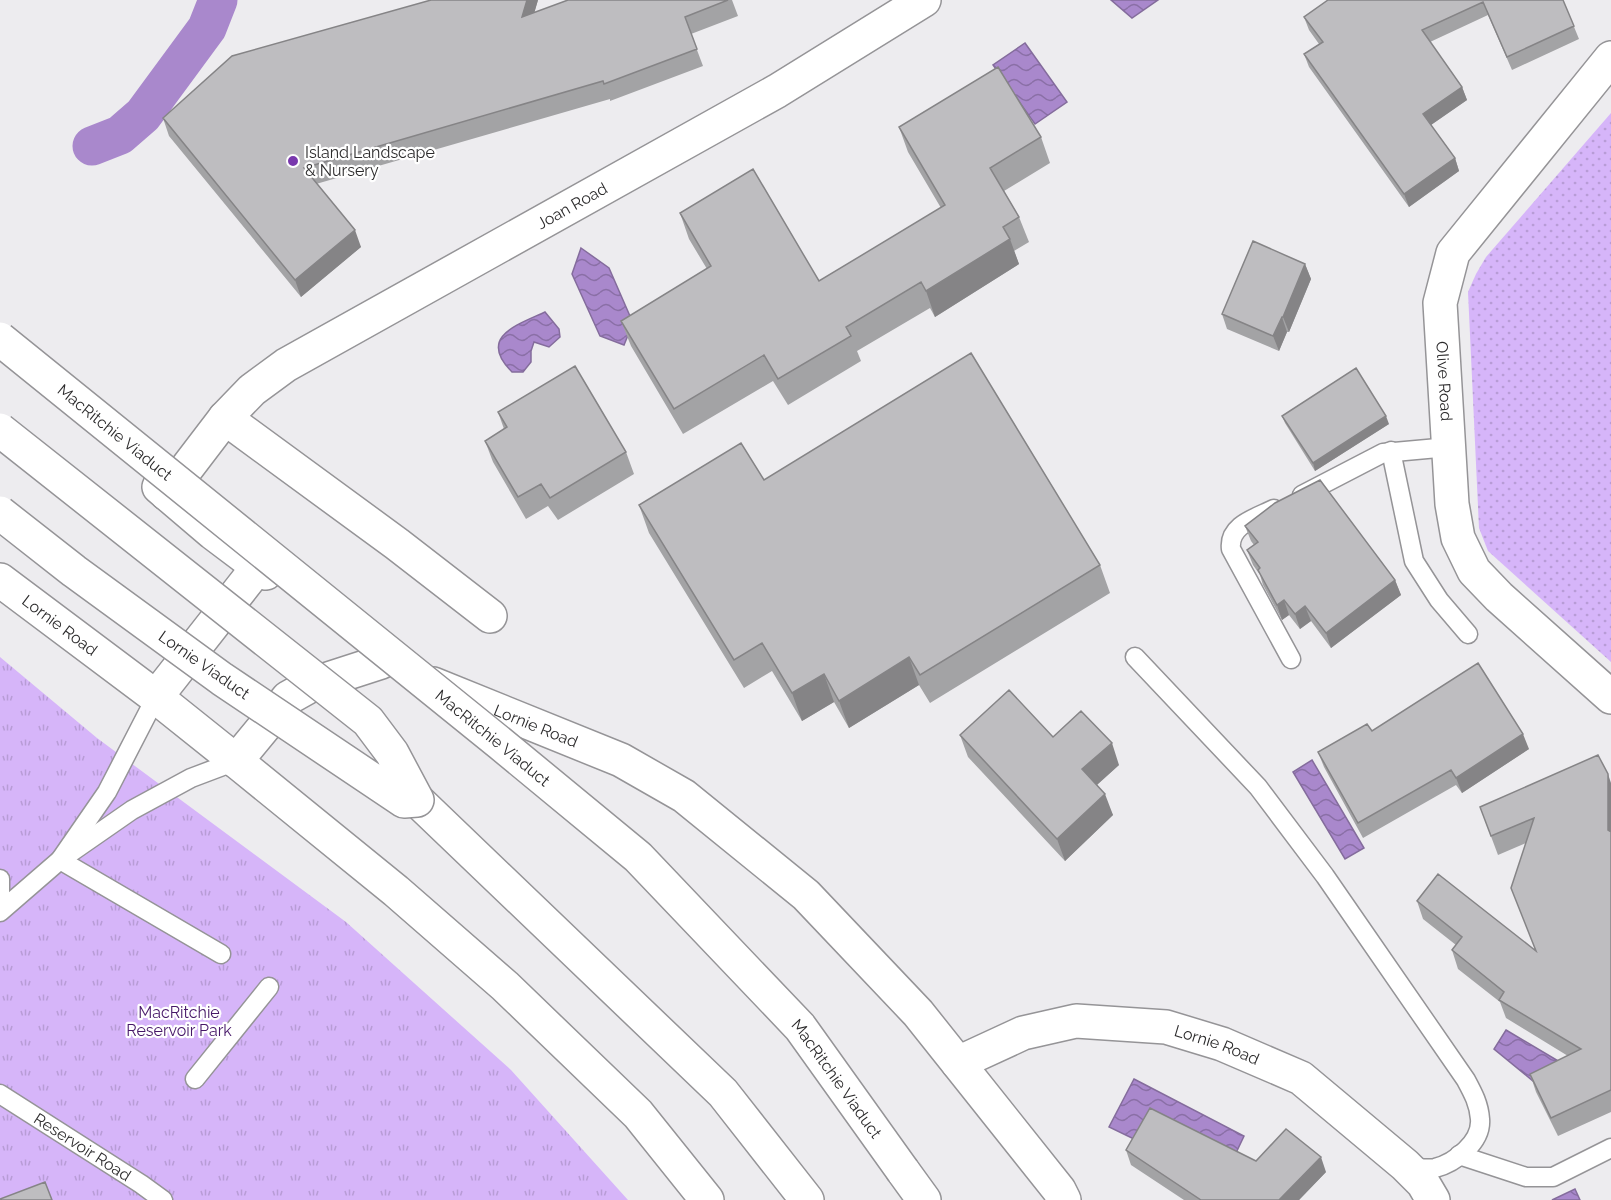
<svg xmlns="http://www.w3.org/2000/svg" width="1611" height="1200" viewBox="0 0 1611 1200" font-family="Raleway,sans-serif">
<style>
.grass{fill:url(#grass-dots)}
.park{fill:url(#park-tufts)}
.water{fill:url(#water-waves);stroke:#846c9c;stroke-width:1.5}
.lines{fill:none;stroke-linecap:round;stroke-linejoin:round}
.canal{stroke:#a988cc;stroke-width:39}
.service-casing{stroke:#959497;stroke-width:21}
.minor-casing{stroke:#959497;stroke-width:36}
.primary-casing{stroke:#959497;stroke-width:36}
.trunk-casing{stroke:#959497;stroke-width:36}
.service{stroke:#fff;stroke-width:18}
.minor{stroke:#fff;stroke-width:33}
.primary{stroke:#fff;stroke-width:33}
.trunk{stroke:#fff;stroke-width:33}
.trunk-bridge-casing{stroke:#959497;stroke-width:36;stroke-linecap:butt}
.trunk-bridge{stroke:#fff;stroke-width:33}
.wall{fill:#a3a3a5}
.shaded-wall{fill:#858486}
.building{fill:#bebdc0;stroke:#858486;stroke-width:1.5}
.poi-dot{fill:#7938ad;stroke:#fff;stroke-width:2}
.labels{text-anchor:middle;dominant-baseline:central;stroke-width:4.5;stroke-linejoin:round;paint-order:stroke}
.poi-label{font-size:16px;fill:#2c2b2c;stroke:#fff;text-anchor:start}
.street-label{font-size:16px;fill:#2c2b2c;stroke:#fff}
.park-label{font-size:16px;fill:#461768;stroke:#fff}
</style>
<defs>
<pattern id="grass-dots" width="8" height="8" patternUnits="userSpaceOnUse" patternTransform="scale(1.5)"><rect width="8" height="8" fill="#d6b5f9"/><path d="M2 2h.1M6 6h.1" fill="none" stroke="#b89cd6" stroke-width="1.8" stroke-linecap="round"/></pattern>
<pattern id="park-tufts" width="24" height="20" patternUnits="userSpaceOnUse" patternTransform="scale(1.5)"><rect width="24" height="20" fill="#d6b5f9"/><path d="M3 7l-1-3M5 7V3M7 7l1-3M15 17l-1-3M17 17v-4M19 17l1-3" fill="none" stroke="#b89cd6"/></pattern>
<pattern id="water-waves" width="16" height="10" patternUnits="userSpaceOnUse" patternTransform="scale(1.5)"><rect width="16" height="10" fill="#a988cc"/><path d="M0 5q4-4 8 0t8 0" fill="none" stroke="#8a6fa6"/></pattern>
</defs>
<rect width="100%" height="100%" fill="#edecef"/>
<!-- grass -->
<path class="grass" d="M1611,113V662L1488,551L1479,528L1468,292L1476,274L1486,257Z"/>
<!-- park -->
<path class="park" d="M0,657L97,738L346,922L511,1070L628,1200H0Z"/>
<!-- water -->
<path class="water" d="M1111,0H1158L1132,18Z
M1025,43L1067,102L1035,124L993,65Z
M581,248L609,268L633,323L624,345L600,336L572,274Z
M545,312L559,329L560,337L549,347L534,342L531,351V362L523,372H512C477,337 517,325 545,312Z
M1312,760L1364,848L1345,859L1293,772Z
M1506,1030L1565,1065L1533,1081L1494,1049Z
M1134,1079L1244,1136L1235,1155L1136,1140L1109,1127Z
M1575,1189L1580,1200H1552Z"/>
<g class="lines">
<!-- canal -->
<path class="canal" d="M92,146L120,135L143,115L207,28L218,0"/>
<!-- service casing -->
<g class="service-casing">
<g id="service">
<path d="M1391,451L1414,561L1439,600L1468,634"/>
<path d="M1302,495L1383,453L1449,447"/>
<path d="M1274,509C1256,518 1228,525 1231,549L1291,659"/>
<path d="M1135,657L1258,787L1325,876L1466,1080C1473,1093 1479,1104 1480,1119C1482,1142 1455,1163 1435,1168C1426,1170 1417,1167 1407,1166"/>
<path d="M156,697L107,792L60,860L221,954"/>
<path d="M0,879V898"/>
<path d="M0,912L60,860L132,810L191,778L236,761"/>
<path d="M195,1079L269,987"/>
<path id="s1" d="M0,1094L141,1184L163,1200"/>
<path d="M1459,1155L1526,1177H1553L1611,1148"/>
</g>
</g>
<!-- minor casing -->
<g class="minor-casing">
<g id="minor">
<path id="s2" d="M1611,58L1453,253L1440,303L1452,504L1458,538L1474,571L1499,597L1611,697"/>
<path d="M225,418L397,544L490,616"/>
<path id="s3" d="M167,494L225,418L252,390L286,365L777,91L924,0"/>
<path id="s4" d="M958,1063L1023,1033L1076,1021L1166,1027L1222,1044L1301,1078L1405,1165L1423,1183L1433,1200"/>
</g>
</g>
<!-- primary casing -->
<g class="primary-casing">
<g id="primary">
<path d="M159,487L213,533L266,573"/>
<path id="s5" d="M0,580L156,697L236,761L396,891L505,986L638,1114L707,1200"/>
<path id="s6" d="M433,684L621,760L684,796L806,895L918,1013L1059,1190L1064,1200"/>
<path d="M156,697L258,567"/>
<path d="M236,761L288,698L313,684L381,662"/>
</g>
</g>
<!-- trunk casing -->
<g class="trunk-casing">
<path id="trunk" d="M417,800L723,1093L807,1200
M903,1171L924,1200"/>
</g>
<!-- service -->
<use href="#service" class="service"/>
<!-- minor -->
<use href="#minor" class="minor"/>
<!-- primary -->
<use href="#primary" class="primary"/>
<!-- trunk -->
<use href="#trunk" class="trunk"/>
<!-- trunk-bridge casing -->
<g class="trunk-bridge-casing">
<g id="trunk-bridge">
<path id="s7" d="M0,339L501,744L638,857L800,1027L903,1171"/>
<path d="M0,430L368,721L392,753L417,800L404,801L222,679L74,571L0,513"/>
</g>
</g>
<!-- trunk-bridge -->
<use href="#trunk-bridge" class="trunk-bridge"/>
</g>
<!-- wall -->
<path class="wall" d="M431,0H538L534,13L568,0H732L738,16L691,34L703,66L610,101V99L316,184L361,247L301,297L169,136L163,118Z
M1328,0H1563L1579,39L1512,70L1488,15L1430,42L1462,87L1467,100L1431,125L1455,158L1459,171L1409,207L1309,67L1304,54L1319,44L1309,30L1304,17Z
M899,127L1041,137L1050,163L1004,191L1019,217L1029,242L1014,251L1019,264L935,317L930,308L857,351L861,361L788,405L773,381L683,434L631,346L621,321L707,269L689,239L680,213L819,281L941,208L908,152Z
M1305,264L1311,279L1289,332H1287L1279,351L1227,329L1222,314Z
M498,412L626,452L634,474L558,520L548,506L526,519L493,462L485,441L504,429Z
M1282,416L1389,424L1315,471L1285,423Z
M764,480L1100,565L1110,593L930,703L919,685L849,728L834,702L802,721L772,671L744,688L649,533L639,505Z
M1245,526L1395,580L1401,595L1331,648L1311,621L1300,629L1289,615L1282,620L1263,585L1260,575L1253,565L1247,550L1254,545L1251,541Z
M1372,731L1529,749L1462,793L1456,785L1363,838L1324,767L1318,752Z
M960,735L1053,737L1119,765L1097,785L1113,815L1065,861L968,757Z
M1611,783V1112L1558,1136L1536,1092L1530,1074L1568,1056L1506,1018L1500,1002L1458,969L1452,950L1456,945L1423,919L1417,901L1535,951L1526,843L1498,855L1480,807Z
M1126,1150L1256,1161L1326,1172L1299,1200H1184L1131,1165Z"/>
<!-- shaded-wall -->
<path class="shaded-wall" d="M527,0H538L528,35L522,17Z
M1462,87L1467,100L1428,127L1423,114Z
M1455,158L1459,171L1409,207L1404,194Z
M355,230L361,247L301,297L295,280Z
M1010,239L1019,264L935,317L926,291Z
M1305,264L1311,279L1289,332L1283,317Z
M1282,317L1287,332L1279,351L1273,336Z
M1386,416L1389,424L1315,471L1313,463Z
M1395,580L1401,595L1331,648L1326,633Z
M1284,600L1289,615L1282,620L1277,605Z
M1305,606L1311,621L1300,629L1295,614Z
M909,657L919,685L849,728L839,701Z
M824,674L834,702L802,721L792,693Z
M1523,734L1529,749L1462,793L1456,778Z
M1112,743L1119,765L1090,791L1082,769Z
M1608,774L1611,783V840L1608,830Z
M1105,794L1113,815L1065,861L1057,839Z
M1321,1157L1326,1172L1299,1200H1279Z"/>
<!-- building -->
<path class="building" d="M431,0H527L522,17L568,0H728L685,17L697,49L604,84L603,81L304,168L355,230L295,280L163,118L232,56Z
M1328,0H1563L1574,26L1507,57L1483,2L1422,30L1462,87L1423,114L1455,158L1404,194L1304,54L1323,42L1304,17Z
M998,67L1041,137L990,168L1019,217L1003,227L1010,239L926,291L921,282L846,327L851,336L778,379L764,355L674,409L621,321L711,266L680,213L753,169L819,281L945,205L899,127Z
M1253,241L1305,264L1283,317H1282L1273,336L1222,314Z
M971,353L1100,565L920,675L909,657L839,701L824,674L792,693L762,643L734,660L639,505L741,443L764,480Z
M575,366L626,452L550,498L541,484L518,497L485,441L507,427L498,412Z
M1356,368L1386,416L1313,463L1282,416Z
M1320,480L1395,580L1326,633L1305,606L1295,614L1284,600L1277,605L1258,570L1260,568L1247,550L1258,542L1245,526L1275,503Z
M1478,663L1523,734L1456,778L1451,770L1358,823L1318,752L1367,724L1372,731Z
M1009,690L1053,737L1081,711L1112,743L1082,769L1105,794L1057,839L960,735Z
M1598,755L1608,774V830L1611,832V1090L1551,1118L1530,1074L1581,1049L1499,1000L1504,992L1452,950L1462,937L1417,901L1438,874L1536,951L1511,888L1534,818L1491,836L1480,807Z
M1150,1108L1256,1161L1286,1129L1321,1157L1279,1200H1201L1126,1150Z
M45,1182L52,1200H0V1199Z"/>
<!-- markers -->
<circle class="poi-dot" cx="293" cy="161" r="6"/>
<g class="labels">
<!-- poi labels -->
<g class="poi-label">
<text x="305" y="152">Island Landscape<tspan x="305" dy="18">&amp; Nursery</tspan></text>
</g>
<!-- street labels -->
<g class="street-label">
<text stroke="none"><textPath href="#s3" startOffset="504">Joan Road</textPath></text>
<text stroke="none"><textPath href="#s2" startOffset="381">Olive Road</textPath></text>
<text stroke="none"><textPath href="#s7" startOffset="148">MacRitchie Viaduct</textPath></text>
<text stroke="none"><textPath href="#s5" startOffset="75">Lornie Road</textPath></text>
<text transform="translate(204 665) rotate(35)">Lornie Viaduct</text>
<text stroke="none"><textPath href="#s6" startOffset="111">Lornie Road</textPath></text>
<text stroke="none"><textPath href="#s7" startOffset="634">MacRitchie Viaduct</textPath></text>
<text stroke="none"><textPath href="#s4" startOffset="270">Lornie Road</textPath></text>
<text stroke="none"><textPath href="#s7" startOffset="1120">MacRitchie Viaduct</textPath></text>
<text stroke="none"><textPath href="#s1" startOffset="98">Reservoir Road</textPath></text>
</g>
<!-- park labels -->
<g class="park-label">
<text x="179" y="1012">MacRitchie<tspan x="179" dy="18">Reservoir Park</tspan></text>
</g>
</g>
</svg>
